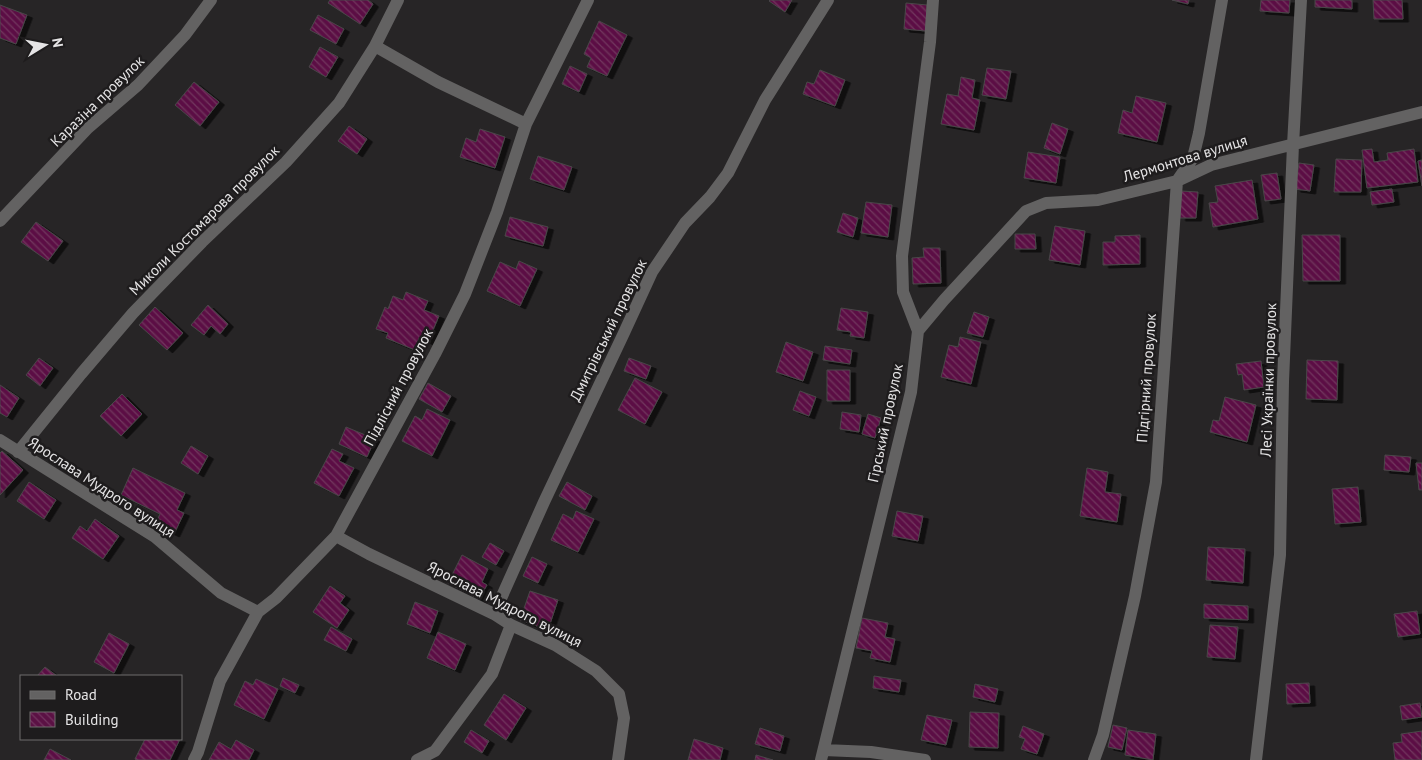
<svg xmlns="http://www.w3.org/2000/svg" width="1422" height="760" viewBox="0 0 1422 760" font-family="'PT Sans',sans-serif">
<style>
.building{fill:url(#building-back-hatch);stroke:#494748;filter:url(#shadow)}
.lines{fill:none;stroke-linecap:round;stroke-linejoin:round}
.minor{stroke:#636262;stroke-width:12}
.labels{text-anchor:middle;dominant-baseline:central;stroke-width:5;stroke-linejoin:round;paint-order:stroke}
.street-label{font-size:15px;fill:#e5e4e5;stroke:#1e1c1d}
</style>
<defs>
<pattern id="building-back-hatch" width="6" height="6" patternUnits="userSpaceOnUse" patternTransform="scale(1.25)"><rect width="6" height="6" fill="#5b1144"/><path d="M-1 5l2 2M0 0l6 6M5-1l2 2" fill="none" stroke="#72345f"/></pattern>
<filter id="shadow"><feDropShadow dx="5.5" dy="3" stdDeviation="0" flood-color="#0009"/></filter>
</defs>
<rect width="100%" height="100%" fill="#272526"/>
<!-- building -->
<path class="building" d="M330,0H368L373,4L360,24L328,3Z
M770,0H792L785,12L769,1Z
M1172,0H1189L1188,4Z
M1261,0H1290L1289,13L1260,11Z
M1315,0H1352V9L1315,7Z
M1373,0H1402L1403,19H1374Z
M906,3L927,5L926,31L904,29Z
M0,5L27,15L16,44L0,38Z
M318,15L344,29L336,44L310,30Z
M599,21L627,35L607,76L587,67L591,58L584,54Z
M320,47L338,57L326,77L309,67Z
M570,66L587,74L579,92L562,84Z
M987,68L1011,71L1006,99L982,95Z
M820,70L845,80L835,106L803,94L807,82L814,84Z
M961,77L975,80L972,98L980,100L974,130L941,124L947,94L958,96Z
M194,82L219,102L200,126L175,105Z
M1136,96L1166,103L1157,142L1118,133L1123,110L1132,113Z
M1052,123L1068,129L1060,154L1044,148Z
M349,126L367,139L357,154L338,141Z
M480,129L505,137L495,168L460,157L466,138L476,142Z
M1372,149L1374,162L1388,160L1387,153L1414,149L1418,182L1367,188L1362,150Z
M1028,152L1060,157L1056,183L1024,178Z
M538,156L572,167L564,190L530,179Z
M1336,159L1362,160L1361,192H1334Z
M1422,160V186L1418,161Z
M1299,163L1314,165L1310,191L1295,189Z
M1277,173L1281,199L1265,201L1261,175Z
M1252,180L1258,219L1213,227L1209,203L1218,202L1215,186Z
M1392,189L1394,202L1372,205L1370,192Z
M1181,191L1198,192L1196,218H1180Z
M866,202L892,205L888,237L861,233Z
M843,213L858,218L853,237L837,232Z
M510,217L548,227L543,246L505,236Z
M36,222L63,241L48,261L21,242Z
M1055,226L1085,231L1080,265L1049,260Z
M1015,234H1035L1036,249H1015Z
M1140,235V264L1103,265V242H1115V236Z
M1302,235H1340V281H1303Z
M923,248H940L941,283L913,284L912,258L924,257Z
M519,261L537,269L520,306L487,291L500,262L516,269Z
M406,292L428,301L424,310L439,316L428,342L419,338L415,350L386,338L388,333L376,329L385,307L388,309L393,296L403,300Z
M208,305L228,324L220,334L211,326L204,335L191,325Z
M155,307L183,333L167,350L139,325Z
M841,308L868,312L864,338L850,336L851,332L837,330Z
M974,312L989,317L983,337L967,333Z
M960,337L981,342L971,384L941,377L949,345L958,347Z
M786,342L813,352L803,381L776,372Z
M825,346L852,350L850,364L823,360Z
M39,358L53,368L40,386L26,375Z
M629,358L651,366L646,379L624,371Z
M1307,360L1338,361L1337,400L1306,399Z
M1261,361L1264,387L1244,390L1242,374L1238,375L1236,364Z
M827,370H850V401H827Z
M635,378L662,392L645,424L618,410Z
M428,383L451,396L442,412L419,399Z
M0,385L19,398L7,417L0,413Z
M800,391L816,397L809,416L793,410Z
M122,394L142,414L121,436L100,416Z
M1225,397L1256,405L1247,442L1210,432L1213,420L1219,421Z
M427,409L450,420L432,456L402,441L415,416L422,420Z
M842,412L861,415L859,432L840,429Z
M868,414L881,418L875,438L862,434Z
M346,427L375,439L367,457L339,444Z
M191,446L208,456L198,474L181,463Z
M332,449L343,454L339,461L354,468L339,496L314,483Z
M2,451L23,470L0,495V453Z
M1385,455L1411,457L1409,472L1384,470Z
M1416,463H1422V490H1419Z
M133,468L185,493L177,510L184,513L174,534L155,525L160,514L121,495Z
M1087,468L1108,472L1105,492L1121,494L1117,522L1080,516Z
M29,482L56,500L44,519L17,501Z
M567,482L592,496L585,510L559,496Z
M1358,487L1361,522L1335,524L1332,489Z
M576,511L594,519L578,552L551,540L563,514L573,519Z
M897,511L923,516L918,541L892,536Z
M95,519L119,536L103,559L72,538L80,526L87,531Z
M490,543L504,551L496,565L482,557Z
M1208,547L1245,549L1243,583L1206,580Z
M462,555L488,569L482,582L487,585L479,599L448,583Z
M532,557L547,564L538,583L523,576Z
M330,586L345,596L340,603L349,610L337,628L313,612Z
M530,591L558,600L548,630L520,620Z
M415,602L438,611L430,633L407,624Z
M1204,604L1248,606V620L1204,618Z
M1417,611L1420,634L1398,637L1394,614Z
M862,618L888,623L885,637L895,639L890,662L870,658L872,651L856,648Z
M1210,625L1238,627L1235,659L1207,657Z
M331,627L352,639L346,651L324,640Z
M438,632L466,644L455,670L427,658Z
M109,633L129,644L114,673L94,662Z
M45,667L57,676H37Z
M874,676L901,680L899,692L873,688Z
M283,678L299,685L295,693L280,686Z
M256,679L278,689L264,719L234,705L245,681L253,685Z
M1309,683L1310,703L1287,704L1286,684Z
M975,684L998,689L995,702L973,697Z
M504,694L526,708L506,740L484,725Z
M1420,703L1422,717L1402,720L1400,706Z
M970,712L999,713L998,748L969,747Z
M927,715L952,720L946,745L921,740Z
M1113,725L1127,728L1122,750L1108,747Z
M1023,726L1044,734L1037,754L1021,749L1025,739L1019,737Z
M760,728L784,736L780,751L755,744Z
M471,730L489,741L482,753L464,742Z
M1128,730L1156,734L1153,760L1125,755Z
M1422,731V760H1395L1393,743L1402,742L1401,734Z
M145,739H180L170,760H137L135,759Z
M694,739L723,748L720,760H688Z
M236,740L254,750L249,760H209L219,742L231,749Z
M50,749L71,760H44Z
M756,755L773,760H755Z"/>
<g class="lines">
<!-- minor -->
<path class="minor" d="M375,46L438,82L526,124
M0,221L88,128L138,85L185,35L211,0
M918,331L944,300L1026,211L1046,203L1098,200L1177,181L1211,165L1422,112
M0,440L155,537L221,593L258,612
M18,452L81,374L133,313L202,242L286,162L339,103L375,46L398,0
M336,536L369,554L494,614L511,625L555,645L596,671L619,694L624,718L618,760
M494,614L544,502L623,335L652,272L685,223L710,197L728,173L765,100L828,0
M824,750L871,752L925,760
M194,760L198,752L220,681L258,612L276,598L336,536L435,354L465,294L497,212L526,124L588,0
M417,760L435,751L492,674L511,625
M821,760L911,392L918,331L903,292L902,256L930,42L933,0
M1094,760L1103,735L1135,596L1156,482L1177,181L1193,158L1199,133L1222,0
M1256,760L1280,555L1283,382L1293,145L1301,0"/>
</g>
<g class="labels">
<!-- street labels -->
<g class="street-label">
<text transform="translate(97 101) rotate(-44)">Каразіна провулок</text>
<text transform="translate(1185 158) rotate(-17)">Лермонтова вулиця</text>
<text transform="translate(204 220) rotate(-45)">Миколи Костомарова провулок</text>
<text transform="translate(608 330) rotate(-64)">Дмитрівський провулок</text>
<text transform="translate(1146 378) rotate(-86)">Підгірний провулок</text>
<text transform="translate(1268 380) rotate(-88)">Лесі Українки провулок</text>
<text transform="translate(398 387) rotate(-62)">Підлісний провулок</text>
<text transform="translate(885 423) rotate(-78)">Гірський провулок</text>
<text transform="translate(102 487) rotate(33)">Ярослава Мудрого вулиця</text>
<text transform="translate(505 604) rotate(27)">Ярослава Мудрого вулиця</text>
</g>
</g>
<!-- legend -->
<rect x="20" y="675" width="162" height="65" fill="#1e1c1d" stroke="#6e6c6d"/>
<rect x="30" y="691" width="25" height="8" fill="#636262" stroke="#6e6c6d"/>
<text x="65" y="700" font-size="15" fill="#e5e4e5">Road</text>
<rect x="30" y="712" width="25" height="15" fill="url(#building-back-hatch)" stroke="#6e6c6d"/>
<text x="65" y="725" font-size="15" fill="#e5e4e5">Building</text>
<!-- north arrow -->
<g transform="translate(45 45) rotate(80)" stroke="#1e1c1d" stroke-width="4" paint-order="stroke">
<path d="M0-4L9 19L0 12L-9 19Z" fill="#e5e4e5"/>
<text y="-8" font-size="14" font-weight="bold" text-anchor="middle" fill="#e5e4e5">N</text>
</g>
</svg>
